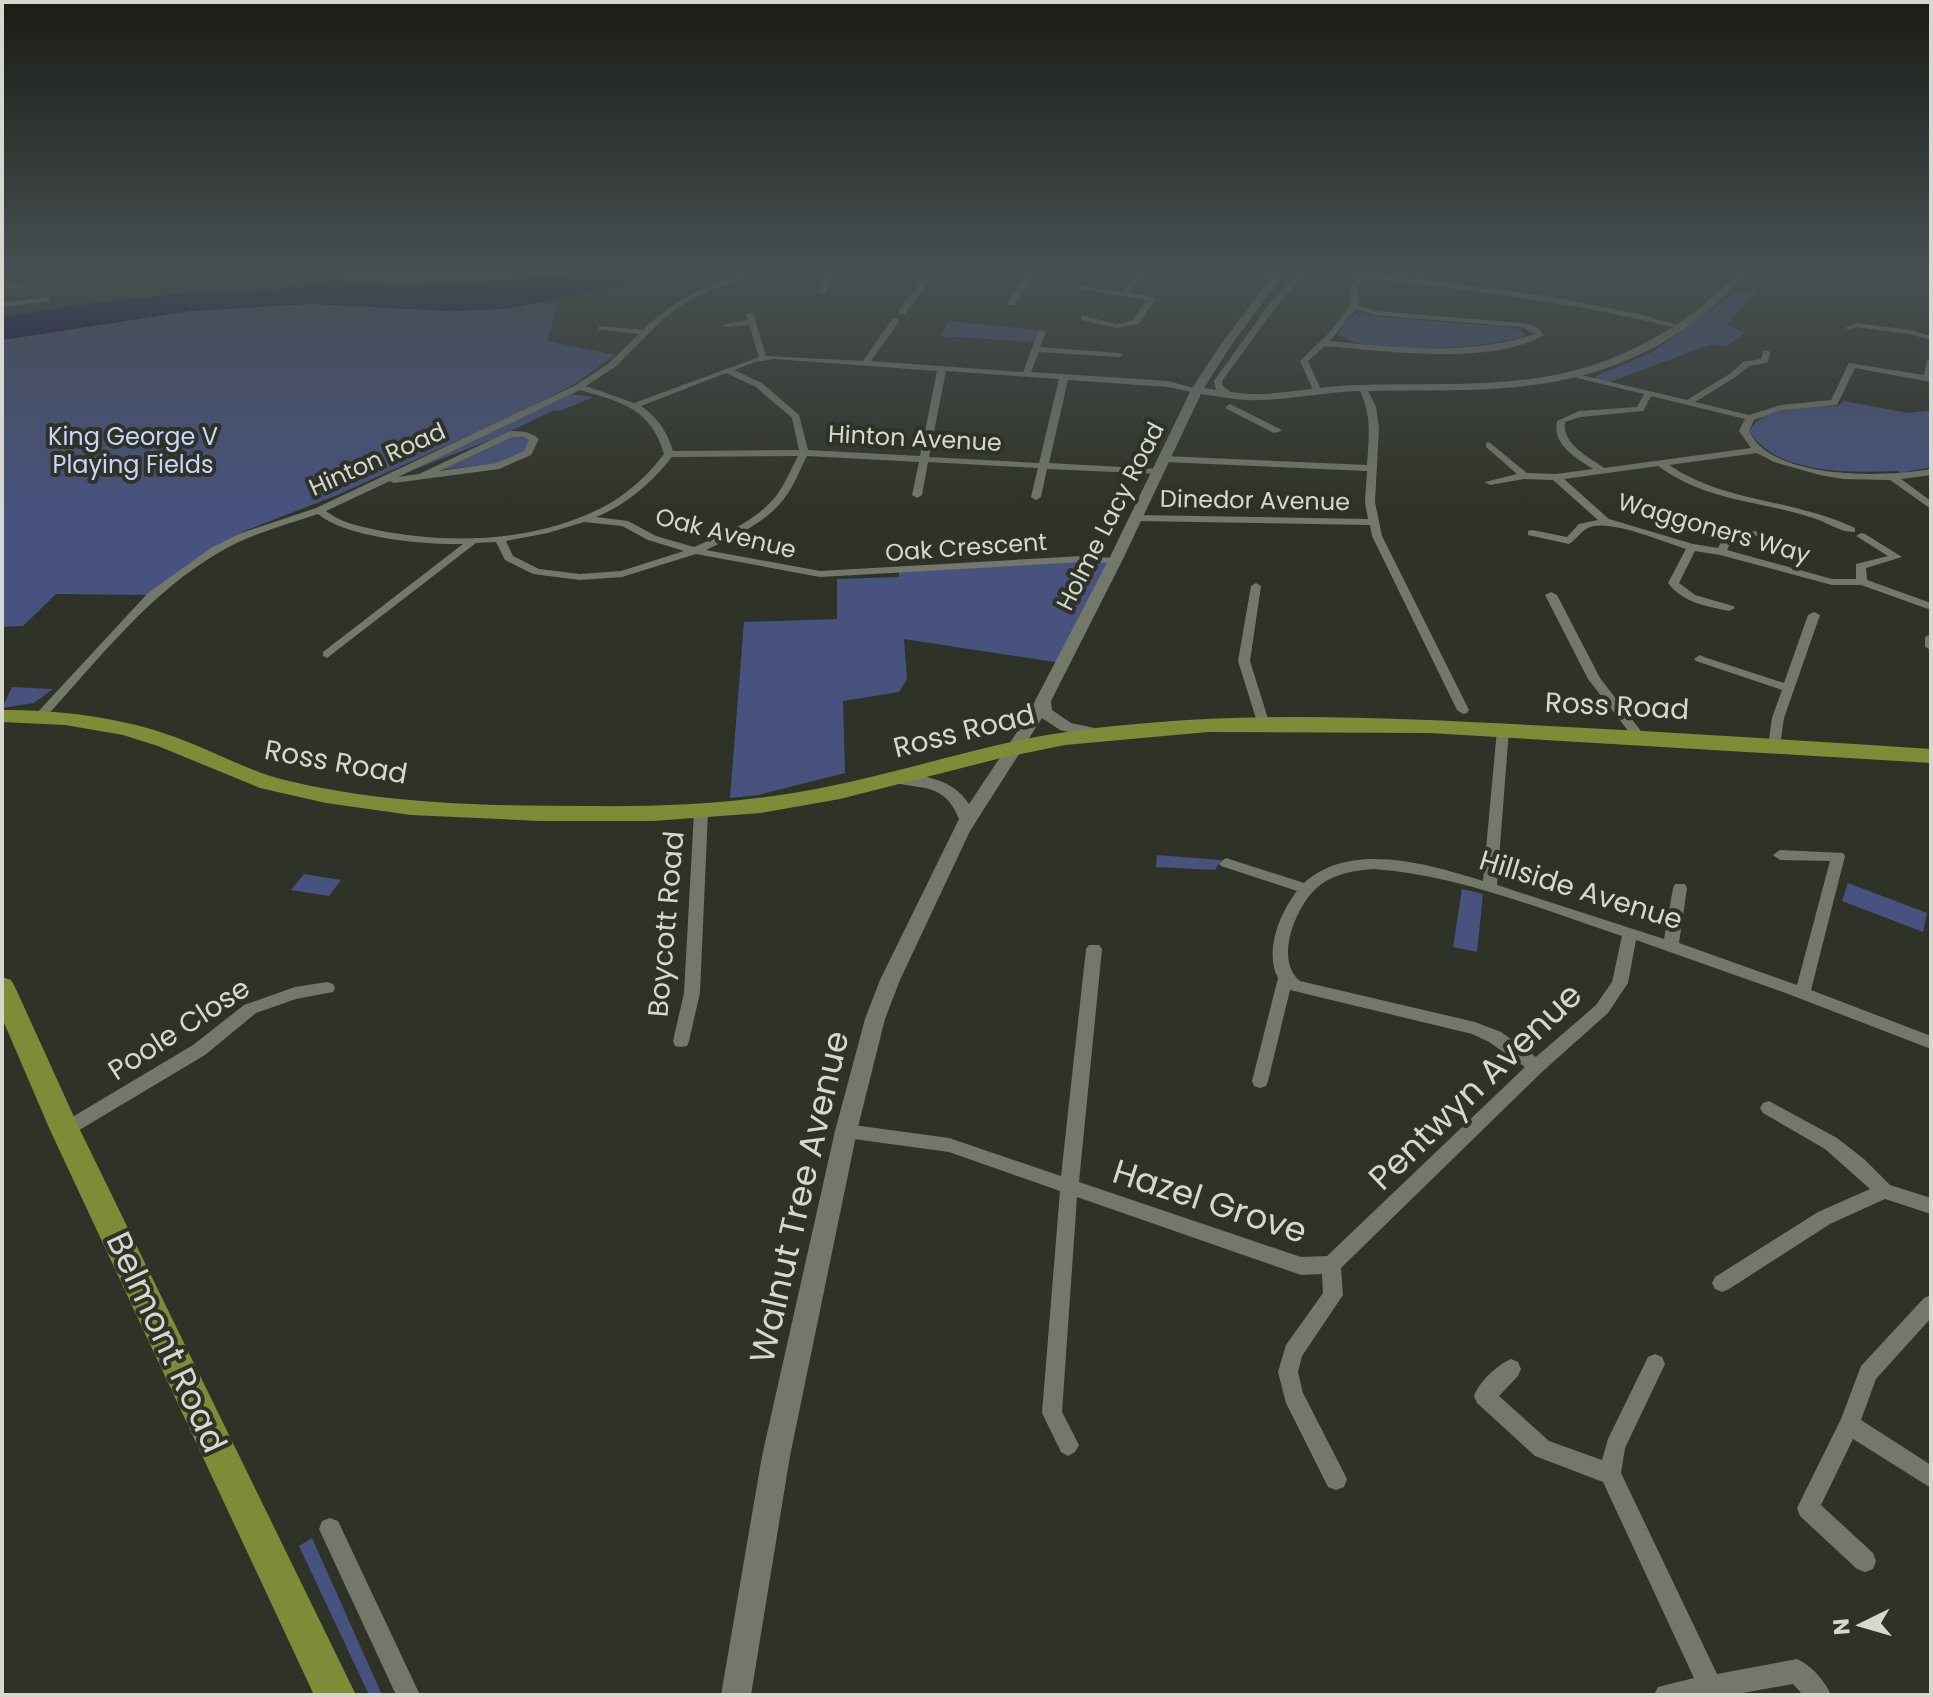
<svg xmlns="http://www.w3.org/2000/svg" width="1933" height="1697" viewBox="0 0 1933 1697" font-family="Poppins,sans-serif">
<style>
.green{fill:#48527e}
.water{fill:#0b0448}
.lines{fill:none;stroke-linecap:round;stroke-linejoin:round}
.minor{fill:#74786a;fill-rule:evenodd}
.tertiary{fill:#74786a;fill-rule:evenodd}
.trunk{fill:#7e8c37;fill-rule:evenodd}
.labels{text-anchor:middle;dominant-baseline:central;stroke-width:8;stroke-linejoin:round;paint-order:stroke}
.far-park-label{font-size:24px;fill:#cad5fe;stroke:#2f3226}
.far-street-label{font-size:24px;fill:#d6d8d0;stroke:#2f3226}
.street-label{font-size:28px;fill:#d6d8d0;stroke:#2f3226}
.near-street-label{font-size:34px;fill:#d6d8d0;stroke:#2f3226}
</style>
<rect width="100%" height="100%" fill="#2f3226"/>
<!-- green -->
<path class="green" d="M415,273H576L476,282L340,281L346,277Z
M1738,290L1757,291L1727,325L1744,333L1727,346L1709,345L1610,382L1597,380L1596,376L1654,351Z
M541,303L558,305L547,341L615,355L575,384L512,416L335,496L242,532L152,595L56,594L23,626L2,627V340L190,311L312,304L410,309H505Z
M1358,312L1381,317L1510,327L1519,329L1526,335C1495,349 1363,357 1339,334L1344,324Z
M949,321L1038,330L1034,342L940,336Z
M572,394L593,397L560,411L554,410L496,438L402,474Z
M1844,401L1908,413L1931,410V467L1901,473L1897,471C1851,473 1777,475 1749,431C1766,402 1807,407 1838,406Z
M513,436L531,439L529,448L508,462L440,470Z
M1082,559L1115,561L1061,663L904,639L907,679L899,692L843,701L845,773L758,795L730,798L744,622L837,619V579L899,577V571Z
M12,687L50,689H53L34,703L2,708Z
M1157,855L1221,860L1215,870L1156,867Z
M304,874L341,880L329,896L291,890Z
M1848,883L1927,913L1923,932L1842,901Z
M1462,889L1483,894L1477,952L1453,947Z
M312,1538L382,1695H369L299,1546Z"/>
<!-- water -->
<path class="water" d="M576,273H679L505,309L451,311L312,304L190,311L2,340V317L84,304L195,292L273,289L325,281L476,282Z"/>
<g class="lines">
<!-- minor -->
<path class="minor" d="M746,273H757L710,290L685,303L663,319L615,367L586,386L634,403L759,357L749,325L726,327L722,325L748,320L746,315L750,313L754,315L766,356L863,361L893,318H896L900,320L871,361L1023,372L1038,332L1042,330L1046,332L1040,347L1119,353L1123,355L1119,357L1039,352L1031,372L1168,381L1201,390L1197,393L1168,387L1068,380L1049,463L1158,469L1161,470V474L1047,469L1041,497L1036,500L1031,497L1038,468L928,462L922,495L917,498L912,495L919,462L807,456C800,469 795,484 786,496C767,523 735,536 706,550L820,571L1082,556L1115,558L1119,559V563L1082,562L820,577L696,554L622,577L580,580L533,574L505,560L496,542L476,543L327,658L323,656V652L463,544C426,545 346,538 318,514C285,525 250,534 220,552C150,592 99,659 45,718H37L35,715L148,593L211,548L241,533L316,508L576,385L609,363L639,334L602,330H599V326L643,330C673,300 706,286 746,273ZM774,359L937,371L920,456L808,450L799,415L762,383L734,370L755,362ZM946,371L1059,379L1039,463L929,457ZM726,373L756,387L792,418L799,450L673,451C667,431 658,418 641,406ZM580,390C621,402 651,408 664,454C648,475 629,493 605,506C537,542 451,545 377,530C359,526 341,523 326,511L390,481L394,483L499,469L531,455L539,439C530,431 521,431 510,431L419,474L398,477ZM512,437H523L529,440L524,451L497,463L439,471ZM798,456C791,469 785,484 776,496C755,522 724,534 694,547L656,536L628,521L596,517C628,504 651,483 672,457ZM584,522L622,526L648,540L684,551L621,571L580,574L539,569L513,556L506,541L548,533Z
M828,273H835L825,293H819Z
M928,273H935L905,314H899V310Z
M1029,273H1036L1014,305H1008L1007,303Z
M1138,273H1145L1130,293L1156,298L1139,324L1117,328L1081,320V316H1084L1117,324L1133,320L1147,300L1075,288L1079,286L1123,292Z
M1233,273H1252L1280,279L1276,281Z
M1298,273H1305L1276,307L1222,381L1223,386L1234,395L1227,397L1216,389L1214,381L1270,303Z
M1332,273H1357L1423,280L1553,297L1638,314L1685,327L1681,329C1577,303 1472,290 1365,278L1358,286V305L1375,311L1522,323L1537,327L1544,335C1491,366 1385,351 1325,346L1308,361L1321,390L1317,393L1313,390L1300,361L1329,333L1350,306V286L1358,278ZM1356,309L1374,315L1521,327L1535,334C1468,356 1398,348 1330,341Z
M1583,273H1620L1617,275Z
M1848,273H1861L1863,275L1859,277Z
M2,283L23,286L19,288L2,287Z
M47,297H50V301L2,307V303Z
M1856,323L1910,330L1931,336V340L1909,334L1857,327L1849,330L1845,328Z
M1764,350L1771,352L1767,363L1749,366L1737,376L1695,402L1749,415L1781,405L1831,400L1849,363L1924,375L1927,360L1931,358V382L1855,368L1837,405L1781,410L1754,420L1749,431C1752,436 1755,442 1760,446C1796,479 1886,477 1931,469V475L1901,479L1931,501V509L1890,480L1843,479L1820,475L1774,462L1757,453L1669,465C1725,503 1795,499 1855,528V532C1841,533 1827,522 1813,518C1758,500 1708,502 1658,466L1564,479L1609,519L1693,544L1718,548L1727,531L1704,524V520L1758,532V536L1736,533L1727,550L1832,579H1856V564L1888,556L1856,536L1861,533L1865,534L1902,557L1866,568L1867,580L1931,603V610L1861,585H1832L1720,555L1695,551L1679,583L1695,595L1733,606L1735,608L1729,611C1706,606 1683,603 1668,583L1686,549C1663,542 1608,518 1588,528C1581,531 1576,540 1569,544L1528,535V531L1532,530L1567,537L1579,524L1598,520L1553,480L1524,479L1490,485L1485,482L1517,474L1486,447V443L1489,442L1527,473L1556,474L1593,469C1576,458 1552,445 1557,421L1579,411L1637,407L1644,394L1577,378V374L1687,400L1731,373L1743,362L1761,359ZM1651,396L1745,419L1739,431L1751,448L1604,468C1588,456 1562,445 1565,422L1580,417L1643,411Z
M1360,386H1366L1376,407L1379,428L1375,502L1382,536L1469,710L1467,713L1463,714L1457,710L1372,536L1370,525L1136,521L1131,518L1136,515L1368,519L1365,502L1367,471L1165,462L1160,459L1165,456L1367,465C1369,434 1372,417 1359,388Z
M1230,404L1280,429L1282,431L1274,433L1227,409L1226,407Z
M1256,583L1261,586L1250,661L1270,725L1264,729L1258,725L1238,661L1251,586Z
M1551,592L1557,595L1600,678L1644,735L1646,738L1644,741H1636L1588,679L1545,595Z
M1814,612L1820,615L1784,718L1780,746L1774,750L1769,749L1768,746L1772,718L1782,690L1696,661L1694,659L1700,655L1704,657L1784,683L1808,615Z
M1931,634V650L1925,647V637Z
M1503,726L1509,730L1497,885L1664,939L1673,888L1675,884H1685L1687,888L1679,943L1797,985L1830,861L1780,860L1773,855L1780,850L1843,853L1845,856L1811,990L1931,1036V1049L1783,992L1636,940L1628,983L1608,1013L1543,1071L1341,1268L1343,1295L1302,1356L1298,1372L1303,1393L1347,1479L1344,1487L1336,1490L1328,1487L1286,1403L1278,1372L1286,1345L1323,1293L1322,1274L1301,1275L1077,1197L1062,1412L1079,1445L1075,1452L1068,1456L1061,1452L1042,1413L1060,1191L949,1152L846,1138L840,1136L837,1131L840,1126L846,1124L949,1138L1061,1176L1086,949L1089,945H1099L1102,949L1079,1182L1301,1257L1327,1256L1525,1067L1489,1042L1472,1034L1290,990L1268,1081L1266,1086L1260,1088L1254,1086L1252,1081L1278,978C1264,952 1280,912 1297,891L1221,866L1219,863L1226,858L1304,883C1352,840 1430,865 1483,881L1497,730ZM1373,869C1458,875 1541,909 1622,936L1612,982L1596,1005L1536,1057L1501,1032L1475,1022L1300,981C1273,960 1297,903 1319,886C1335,873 1353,871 1373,869Z
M701,808L708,812L700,993L689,1041L687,1046L681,1047L675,1046L673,1041L684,993L694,812Z
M327,982L333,984L335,988L333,992L296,999L256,1013L205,1055L71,1135L65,1137L59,1135L56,1130L59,1125L193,1045L244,1005L295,987Z
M1769,1101L1837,1138L1864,1159L1890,1185L1931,1198V1214L1885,1199L1830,1224L1729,1289L1722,1292L1715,1289L1712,1283L1715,1277L1818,1212L1870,1189L1825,1149L1763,1113L1760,1108L1763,1103Z
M1931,1295V1318L1876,1379L1861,1420L1931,1465V1488L1853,1439L1821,1505L1873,1553L1876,1561L1873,1569L1865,1572L1857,1569L1800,1516L1797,1508L1841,1419L1861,1366L1924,1298Z
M1655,1354L1662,1357L1665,1364L1625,1448L1621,1473L1717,1674L1797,1659C1811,1665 1825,1681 1831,1695H1803L1793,1684L1731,1695H1654L1658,1687L1694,1678L1603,1482L1535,1456L1477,1403L1474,1396C1479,1382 1497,1365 1511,1359L1518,1362L1521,1369L1518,1376L1499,1396L1549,1441L1602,1460L1608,1439L1648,1357Z
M330,1518L338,1521L420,1695H396L319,1529L322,1521Z"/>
<!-- tertiary -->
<path class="tertiary" d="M1275,273H1284L1230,347L1204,388C1224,391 1244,395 1264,394C1297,392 1328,385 1361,385C1472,382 1560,394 1661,334C1689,318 1714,298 1736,273H1745C1724,301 1696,322 1667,340C1566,400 1470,388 1359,391C1326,392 1294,399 1261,400C1241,401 1221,397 1201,394L1122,561L1051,701L1052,710L1071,723L1104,730L1106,734L1098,739L1060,730L1042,718L970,831L900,980L885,1019L857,1131L790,1456L751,1695H721L762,1456L835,1131L865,1019L880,980L959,819C944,782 923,790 890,782L888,778L896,773C925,776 952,778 969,804L1025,720L1108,561L1191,390L1221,344Z"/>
<!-- trunk -->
<path class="trunk" d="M2,710C61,710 120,717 175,737C212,750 247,771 285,780C383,804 486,806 587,806C666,807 744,803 821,788C882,776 942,758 1002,744C1050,733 1098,727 1148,723C1275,712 1403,718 1530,725C1664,732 1797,740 1931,749V763L1429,733L1208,732L1065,745L1001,758L840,799L761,813L653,821H540L411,815L326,803L260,788L158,746L123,735L65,725L2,722Z
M2,977L11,980L15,987L80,1130L356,1695H314L50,1130L2,1018Z"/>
</g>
<!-- sky -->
<linearGradient id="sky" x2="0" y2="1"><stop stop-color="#1a1c15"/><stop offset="0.53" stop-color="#474f52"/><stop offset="1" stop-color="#474f52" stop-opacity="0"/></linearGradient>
<rect width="1933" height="511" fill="url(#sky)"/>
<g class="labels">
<!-- far-park labels -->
<g class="far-park-label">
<text x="133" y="436">King George V<tspan x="133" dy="28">Playing Fields</tspan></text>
</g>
<!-- far-street labels -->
<g class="far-street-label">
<text transform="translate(915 438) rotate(3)">Hinton Avenue</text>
<text transform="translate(377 459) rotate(-24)">Hinton Road</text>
<text transform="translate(1255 500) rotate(1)">Dinedor Avenue</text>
<text transform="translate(1110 516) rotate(-63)">Holme Lacy Road</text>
<text transform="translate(1714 528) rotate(16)">Waggoners Way</text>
<text transform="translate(726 533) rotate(14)">Oak Avenue</text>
<text transform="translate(966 547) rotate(-4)">Oak Crescent</text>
</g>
<!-- street labels -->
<g class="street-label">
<text transform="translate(1617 706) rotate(3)">Ross Road</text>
<text transform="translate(964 731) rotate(-14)">Ross Road</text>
<text transform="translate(336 762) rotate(10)">Ross Road</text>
<text transform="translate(1581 890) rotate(17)">Hillside Avenue</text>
<text transform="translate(666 924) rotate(-85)">Boycott Road</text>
<text transform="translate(179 1029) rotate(-33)">Poole Close</text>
</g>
<!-- near-street labels -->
<g class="near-street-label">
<text transform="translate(1475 1086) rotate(-44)">Pentwyn Avenue</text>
<text transform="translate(799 1197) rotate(-77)">Walnut Tree Avenue</text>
<text transform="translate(1210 1201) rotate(18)">Hazel Grove</text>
<text transform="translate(167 1342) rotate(65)">Belmont Road</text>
</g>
</g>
<!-- border -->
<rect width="1933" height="1697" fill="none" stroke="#d6d8d0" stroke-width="8"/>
<!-- north arrow -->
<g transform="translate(1861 1625) rotate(265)" stroke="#2f3226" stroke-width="6" paint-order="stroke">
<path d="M0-6L14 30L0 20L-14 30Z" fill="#d6d8d0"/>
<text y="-12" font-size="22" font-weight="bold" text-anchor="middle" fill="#d6d8d0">N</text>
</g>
</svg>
